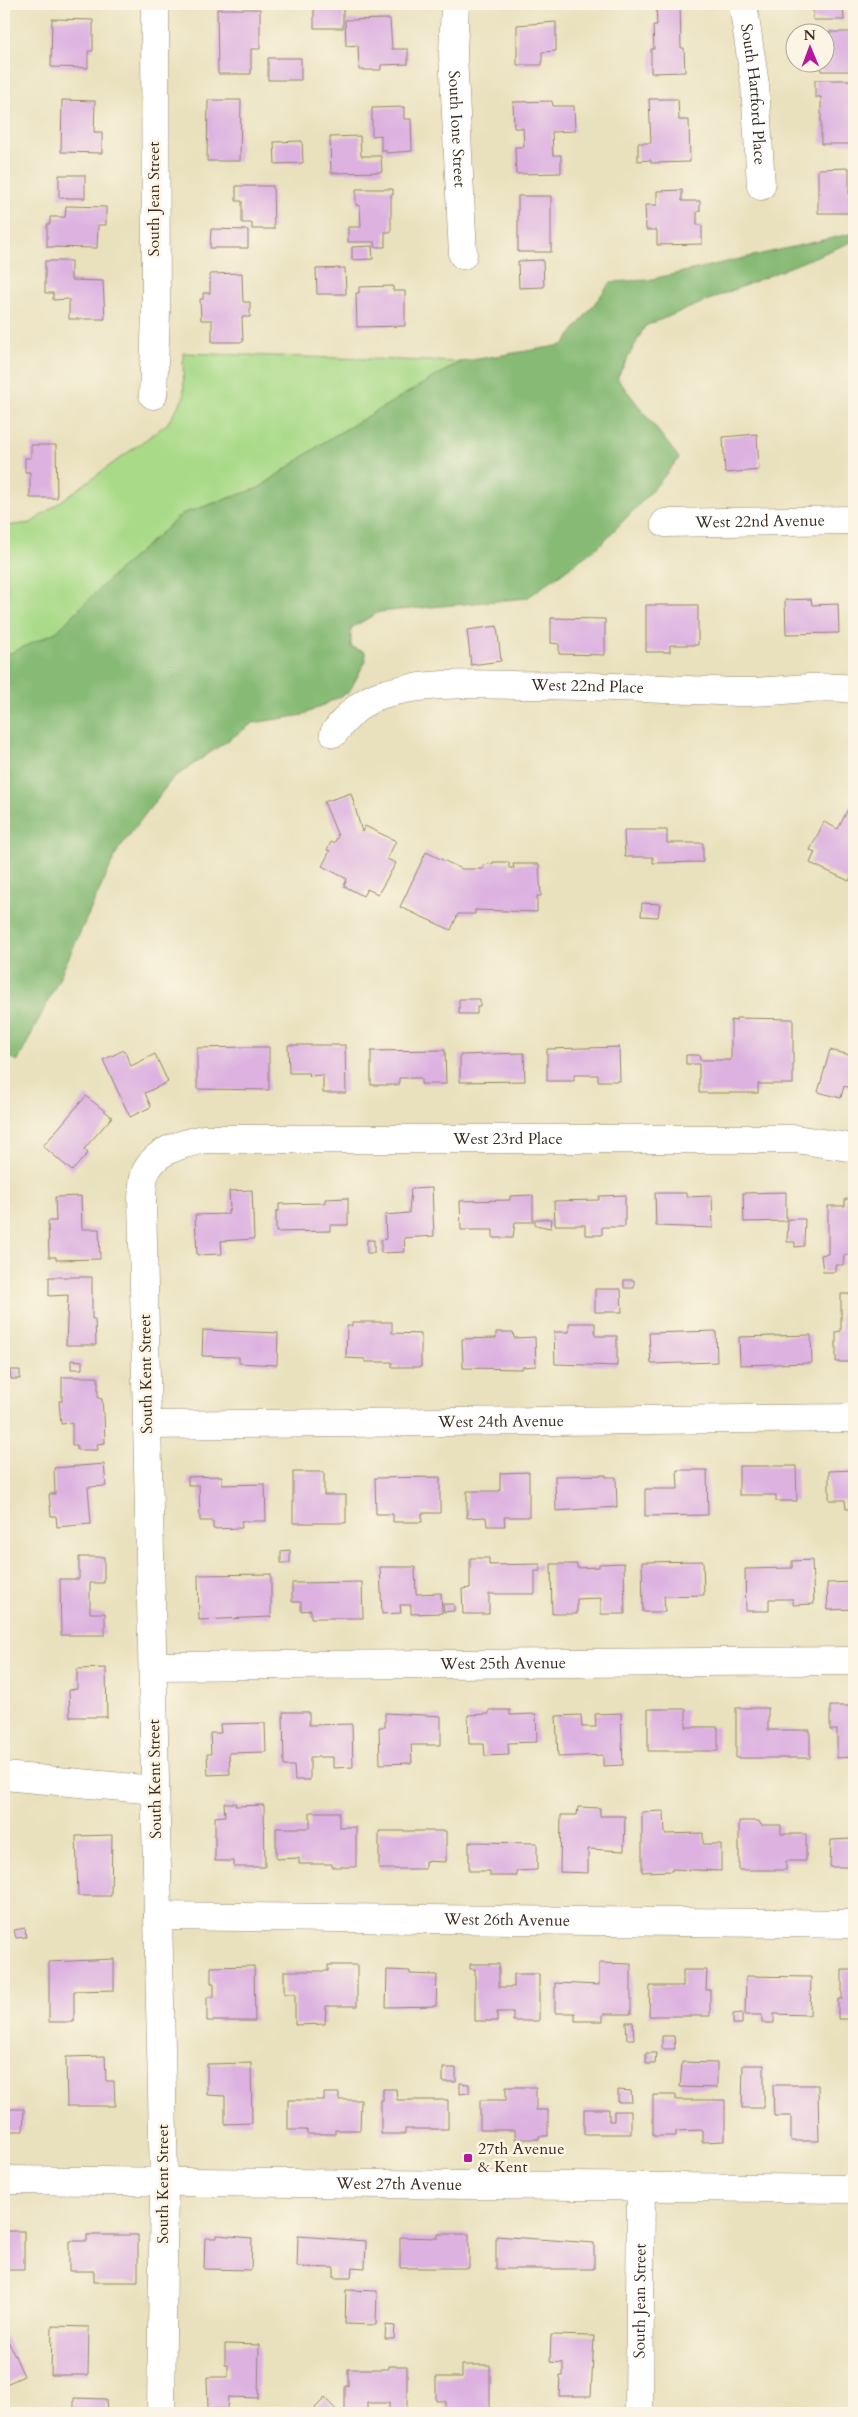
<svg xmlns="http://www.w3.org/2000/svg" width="858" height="2417" viewBox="0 0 858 2417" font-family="Cardo,serif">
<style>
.green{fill:#a9da88;stroke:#728253}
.forest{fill:#86ba74;stroke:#607249}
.building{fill:#ddb2e1}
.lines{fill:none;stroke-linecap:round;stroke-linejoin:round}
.minor-casing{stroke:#92866e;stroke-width:29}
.major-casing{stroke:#92866e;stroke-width:29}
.minor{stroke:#fff;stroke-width:28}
.major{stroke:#fff;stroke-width:28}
.poi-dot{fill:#b5179e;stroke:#fcf5e5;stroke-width:2}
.labels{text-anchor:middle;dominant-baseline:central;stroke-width:5;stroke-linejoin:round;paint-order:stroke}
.street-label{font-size:16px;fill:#3b2a1e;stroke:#fcf5e5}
.poi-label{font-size:16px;fill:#3b2a1e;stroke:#fcf5e5;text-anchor:start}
</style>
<rect width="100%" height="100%" fill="#fcf5e5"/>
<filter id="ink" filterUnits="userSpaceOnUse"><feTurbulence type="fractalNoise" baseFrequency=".02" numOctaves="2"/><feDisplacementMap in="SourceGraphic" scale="10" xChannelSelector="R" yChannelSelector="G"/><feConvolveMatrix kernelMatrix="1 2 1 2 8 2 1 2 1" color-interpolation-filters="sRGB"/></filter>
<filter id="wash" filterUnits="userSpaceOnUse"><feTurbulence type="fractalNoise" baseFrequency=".0096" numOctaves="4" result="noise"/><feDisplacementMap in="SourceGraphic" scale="20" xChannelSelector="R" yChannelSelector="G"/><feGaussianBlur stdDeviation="1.12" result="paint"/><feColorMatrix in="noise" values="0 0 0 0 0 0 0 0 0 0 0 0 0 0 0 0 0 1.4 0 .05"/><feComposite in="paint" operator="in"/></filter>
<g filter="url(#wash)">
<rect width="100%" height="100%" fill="#e9e1bd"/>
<!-- green -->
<path class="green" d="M183,353L460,362L324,442L259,488L182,514L108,580L56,632L4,656V637L8,626L6,526L31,523L167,424L184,397Z"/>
<!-- forest -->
<path class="forest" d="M854,233V241L645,326L617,378L679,458L652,491L599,546L527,598L379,612L351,628V647L365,652L366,660L349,692L303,715L253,723L172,779L118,850L55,987L18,1061L4,1055V656L56,632L108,580L182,514L259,488L324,442L460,362L563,345L611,282L648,280Z"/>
<g id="blocks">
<!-- building -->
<path class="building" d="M314,4H343V28H314Z
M656,4H680L681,48H684L685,72L651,73V49H654L653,25H657Z
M813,4H843L844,20H813Z
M217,9H260V49H251V74H218Z
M52,19L93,20V51H88V68L51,67Z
M390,19L392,49H408V64L381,65V70H359L358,45L346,46L345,20Z
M556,22V51L542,52V65H517V25Z
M826,32H854V71H821V62H826Z
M268,58H301V80H268Z
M815,80H854V144H821V97H815Z
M649,99H678L679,120H689L690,162L651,163V160L638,161V143H651Z
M62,100L95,101L94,132H102V153L61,152Z
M208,100H241L240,161H207Z
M552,101L553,106H574L575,131L552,132L553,155H561V173L516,174L515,147H524L523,128H514L513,102Z
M404,107V119H411L412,151L386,153V150H381V135L372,136V108Z
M360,136L361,156H381L382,172L331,173L330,137Z
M302,141L303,163L275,164L274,142Z
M849,168V213H818V169Z
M59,175H85V198H59Z
M236,186H273L274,229H252V223H242V201H236Z
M356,189H393V195H391V232H385V247H375V242H348V227H361L360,206L356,205Z
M682,190V201H700V211L697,212V225H702V244L657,245V230H646L645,205H657V191Z
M518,196H551V252H518Z
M66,206L106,207V225H98L97,248L47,247V224H50V217H65Z
M211,229L248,230V248H210Z
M372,246L373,259L352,260V247Z
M543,260L544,287L519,288L518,261Z
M45,261H71V280L103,281L105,319H69V299L53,300V293H45Z
M345,268L346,294H317L316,269Z
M242,273L243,302H250V317H242L243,342H212V320H201L200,299H203V293H210V274Z
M393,286V291H405V326L357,327L356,293H359V287Z
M757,434L759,470L725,473L723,437Z
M31,445H56L57,498H30V472H25V458H31Z
M852,445H854V465H853Z
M811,599L812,605L838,604L839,633L786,634L785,600Z
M646,605H698V645H670V652H646Z
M551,618L605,619V655L559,654V644L551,643Z
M497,626L501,661L471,665L467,630Z
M351,793L362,832L365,826L396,841L387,859L396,863L378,894L367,889L363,896L344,886L347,879L322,866L330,851L327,850L331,842L334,843L338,836L324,802Z
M849,807L854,810V871L849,881L810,863L815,852L810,850L824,822L838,829Z
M624,830H667V843H703V862L653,863V857H625Z
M426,852L462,869H483V865L493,864V862H509V868H514L513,864H539L541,896H537V912L475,910V914H458L451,930L400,907Z
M642,903L660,904L658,917L641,916Z
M459,999H480V1007H477V1014H459Z
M736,1018L793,1019V1084H758V1093H699V1064H686V1055H699L700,1060H731V1020L736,1021Z
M288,1045H345L346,1093H323V1075L309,1076L310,1073H289Z
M244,1047H269V1090L197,1089V1048Z
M619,1047L620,1081H598V1075H574V1081H547V1049Z
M124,1050L131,1066L155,1054L168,1082L145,1093L151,1107L130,1117L103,1060Z
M445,1050L446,1084H421V1078H399V1085H371V1051Z
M830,1050L854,1056V1089L844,1086L841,1098L818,1092Z
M524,1053L525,1081L460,1082V1055Z
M86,1096L112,1117L84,1149L88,1153L72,1171L43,1146Z
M432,1188L434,1236L404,1238L405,1252L381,1253V1240L386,1239L385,1215L409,1213L411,1189Z
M252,1190L254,1239L221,1241L222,1254L197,1255L195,1215L228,1214V1210H230L229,1191Z
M786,1192V1221L744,1222L743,1193Z
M655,1193H686V1197L712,1196L713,1228L656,1226Z
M533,1195V1222H515L513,1238H493V1230H461L460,1201L510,1200V1196Z
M625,1195V1227H602V1235H585V1225H555L554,1201L599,1200V1196Z
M81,1196L82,1229H99L100,1259L56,1260V1257H49L48,1221H56L55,1197Z
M348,1198V1225H330V1231L276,1232V1211H279V1204L325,1203V1199Z
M845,1199H854V1255H844L843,1265H835V1272H823L821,1255L828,1254V1206H845Z
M535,1219H552L551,1228L535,1225Z
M788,1219H805L804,1246L795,1247V1242H787Z
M367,1240H374V1253H367Z
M49,1277H92V1319H95L96,1345H66L68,1295L49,1296Z
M624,1280H634V1288H624Z
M595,1289H621L622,1312H595Z
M841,1294H854V1362H836V1332L841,1331Z
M352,1322H392V1333L421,1334V1367H392V1362H365V1359L346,1358L347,1326H352Z
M569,1323H595V1336H617V1366L555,1364L554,1332H569Z
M203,1330L278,1333L277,1365L239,1363V1357L202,1356Z
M716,1331L717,1362L651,1364L649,1333Z
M496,1332H513L514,1338L535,1337L536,1366L522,1367V1369L463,1368L462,1339L496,1338Z
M811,1335L812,1363L740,1365L739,1337Z
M71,1360L82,1361V1369H71Z
M10,1370H20V1379H11Z
M62,1377H98V1398L102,1399L103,1413H104L105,1443L97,1444L98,1450H77V1445H72V1423L61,1424L59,1401H62Z
M104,1464L106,1486L88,1487L91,1524L57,1527L56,1516H51L49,1494H55L54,1468Z
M739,1466H796L797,1501H776V1495H739Z
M677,1470H707L708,1515L645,1516V1489H678Z
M854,1470V1509H846L845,1500H829V1471Z
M293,1472H324V1495H346V1523H293Z
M529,1472V1517H504L505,1526H487L486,1517L467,1518V1491H500V1473Z
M606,1475V1477H616L617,1507L556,1511L555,1476Z
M222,1476V1485L265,1484L266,1521H241L242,1528L213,1529V1521H200L199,1485H188V1477Z
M440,1477V1513H422V1522H393V1514H376L375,1478Z
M290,1550V1563H281V1551Z
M79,1557H104V1583H90V1613H105V1635H61L60,1579H79Z
M470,1558H489V1565L540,1564V1571H535V1594H489V1614H463L462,1589L470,1588Z
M812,1560L814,1604L793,1605V1599H769V1611H746L745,1569L792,1568V1561Z
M703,1561L704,1595L664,1596L665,1612H643L642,1562Z
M624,1563L625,1614H601V1598L577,1599V1614H552L551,1564H577V1568L599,1567V1564Z
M380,1567H415L416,1594L441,1593L442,1613L411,1614V1605H400L401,1613L382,1614Z
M271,1574V1617L199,1620L198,1575Z
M362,1582L363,1618H311V1610L301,1611V1602H292V1583Z
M854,1582V1609L828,1610L827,1583Z
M443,1604H454V1611L444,1612Z
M106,1668L107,1717H70L69,1690L77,1689V1669Z
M830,1706H854V1757L837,1758V1730H830Z
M736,1708H768V1730H810V1758H736Z
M648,1709H686V1727H718V1751H648Z
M489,1710H510V1715L536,1714L537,1742L508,1743L509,1755L485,1756L484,1744H469L468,1715L489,1714Z
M283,1712H309V1725L352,1724L353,1767L333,1768V1757H310V1780H295L294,1766H284Z
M385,1713L441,1716V1745H411L412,1763L380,1764L379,1727H385Z
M621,1713L623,1765L603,1766V1755L558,1757L556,1716L581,1715L582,1727H596L595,1714Z
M265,1723L266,1752L229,1753L230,1774L208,1775L207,1754H211L210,1733H221L220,1724Z
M224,1803H236L235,1806L264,1805L265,1867H234V1861H215V1817L225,1816Z
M578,1807L600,1808V1816H625L624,1851L588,1849V1873L560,1872L561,1815H577Z
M664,1811L665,1834L703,1833V1844H721V1871L672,1869V1871L642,1872V1812Z
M310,1812H339V1827H356V1867H332V1864H299V1858L276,1859V1828H310Z
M739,1821H759L761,1825H781V1834H806V1861H786V1870H739Z
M379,1831H446V1862L425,1861V1869H379Z
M851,1831H854V1874H851L850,1867H830L831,1840L850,1839Z
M112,1835L111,1896H78L76,1836Z
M469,1842L537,1843V1870L516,1871L517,1876H490V1871H469Z
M25,1928L26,1937L16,1938L14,1930Z
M114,1959V1990L74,1991V2022H49V1962Z
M599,1963L631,1964V2014H603V2021H575V2013H555V1983L599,1985Z
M470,1964H499V1987H514V1974H539V2021H513V2012H497V2021H475V1969H470Z
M328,1965H357V2006H326L325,2024L295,2025V1994H284V1971H328Z
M254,1966L255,2021H207V1997H214V1983H211V1967Z
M387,1970L410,1971V1974L437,1975L436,2006L386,2007Z
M683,1970H707L706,1990H710V2016H649L650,1986H683Z
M842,1970H854V2019H838V1999H842Z
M746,1976L811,1977L810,2015L774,2014V2023H762V2015H745Z
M742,2013V2024H733V2014Z
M626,2022H633L634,2039H627Z
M662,2036H674L675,2049H662Z
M646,2053H656L655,2064H646Z
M105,2056L106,2081H114L115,2106H67L66,2057Z
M682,2062L717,2063V2088L680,2087Z
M251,2063L252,2123L225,2124V2096L207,2095V2064Z
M743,2065H764V2108H742Z
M443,2068H456V2082H443Z
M460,2083L469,2084V2093L460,2094Z
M773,2085H818L819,2141H791V2116H774Z
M506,2087H536V2110H548V2136H539V2139H515V2130H480V2100H506Z
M383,2089H396L397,2100H448V2129H405V2134H381V2100H383Z
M618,2090L631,2091L632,2102H618Z
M324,2093H339V2100H361L360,2130H335V2134H307V2130H288V2100H324Z
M653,2095H676V2100H725V2141L702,2142V2130L676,2131V2136H653Z
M4,2109H24L23,2131H4Z
M584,2109H609V2121H614V2111H631V2134H584Z
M6,2231H24V2270H4Z
M438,2234H469V2268H400V2237L438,2238Z
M87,2235H138V2282H94V2271H69V2241H87Z
M217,2235L252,2238L251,2270L204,2269L205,2238H217Z
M298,2236L366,2241L365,2268L352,2267L351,2278H334V2268L297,2267Z
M496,2236L594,2243V2269H496Z
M346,2290L377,2291L376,2325L345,2324Z
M386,2325L395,2326L394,2339H385Z
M52,2326L89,2327L88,2375H51Z
M551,2335L594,2336L591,2396H559L560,2376H563V2363L550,2362Z
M4,2336H6L24,2376L4,2385Z
M225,2344L259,2345L258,2398L228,2397L227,2409L208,2408L207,2377H228V2365H225Z
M462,2365H490V2413H463V2409H445V2401H436V2377H462Z
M389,2366H407V2410H389V2403H367V2411H345V2386H348V2369H389Z
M74,2398L106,2399L107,2413H67V2409H74Z
M325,2398L339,2413H310Z
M554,2409H590V2413H554Z"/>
</g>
</g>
<g filter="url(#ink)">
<use href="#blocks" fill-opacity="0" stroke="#92866e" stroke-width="1"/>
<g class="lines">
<!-- minor casing -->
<g class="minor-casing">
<g id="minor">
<path id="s1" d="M455,4L453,54L463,255"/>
<path id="s2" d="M743,4L755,85L761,186"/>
<path d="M153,395L156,313L155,4"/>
<path id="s3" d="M665,523L854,520"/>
<path id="s4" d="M334,733C346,717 360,702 380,695C421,682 472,684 515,685C589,685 663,689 737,692C777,693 815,684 854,689"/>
<path id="s5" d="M147,1425L854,1418"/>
<path id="s6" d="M153,1666L854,1661"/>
<path d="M4,1776L155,1790"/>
<path id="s7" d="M158,1916L854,1924"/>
<path id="s8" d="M161,2413L164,2182L142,1198C143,1191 142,1181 145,1174C154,1150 182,1144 204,1139H796L854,1148"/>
<path id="s9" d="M639,2413L641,2187"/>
</g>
</g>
<!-- major casing -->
<g class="major-casing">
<g id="major">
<path id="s10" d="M4,2180L854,2189"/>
</g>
</g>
<!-- minor -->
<use href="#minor" class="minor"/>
<!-- major -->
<use href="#major" class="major"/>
</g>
</g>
<!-- markers -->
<rect class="poi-dot" x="463" y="2153" width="10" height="10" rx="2.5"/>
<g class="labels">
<!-- street labels -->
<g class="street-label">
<text stroke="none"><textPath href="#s2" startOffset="91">South Hartford Place</textPath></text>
<text stroke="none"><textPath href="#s1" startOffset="125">South Ione Street</textPath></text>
<text transform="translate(154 199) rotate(-90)">South Jean Street</text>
<text stroke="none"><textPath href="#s3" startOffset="95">West 22nd Avenue</textPath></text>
<text stroke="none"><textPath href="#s4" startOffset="269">West 22nd Place</textPath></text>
<text stroke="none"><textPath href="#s8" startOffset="1615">West 23rd Place</textPath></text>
<text transform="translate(146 1374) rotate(-91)">South Kent Street</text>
<text stroke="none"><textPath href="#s5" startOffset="354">West 24th Avenue</textPath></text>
<text stroke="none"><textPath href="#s6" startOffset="350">West 25th Avenue</textPath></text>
<text transform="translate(155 1779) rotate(-91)">South Kent Street</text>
<text stroke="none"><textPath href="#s7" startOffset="349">West 26th Avenue</textPath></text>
<text transform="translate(163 2184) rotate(-90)">South Kent Street</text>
<text stroke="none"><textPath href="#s10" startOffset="395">West 27th Avenue</textPath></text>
<text stroke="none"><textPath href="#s9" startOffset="112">South Jean Street</textPath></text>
</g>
<!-- poi labels -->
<g class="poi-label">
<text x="478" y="2149">27th Avenue<tspan x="478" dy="18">&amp; Kent</tspan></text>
</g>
</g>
<!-- margin -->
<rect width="858" height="2417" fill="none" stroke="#fcf5e5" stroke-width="20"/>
<!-- north arrow -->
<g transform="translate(810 48) rotate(359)"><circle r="24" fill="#fcf5e5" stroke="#afa495"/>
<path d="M0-4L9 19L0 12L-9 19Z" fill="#b5179e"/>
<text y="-8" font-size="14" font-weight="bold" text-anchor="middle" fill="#3b2a1e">N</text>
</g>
</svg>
